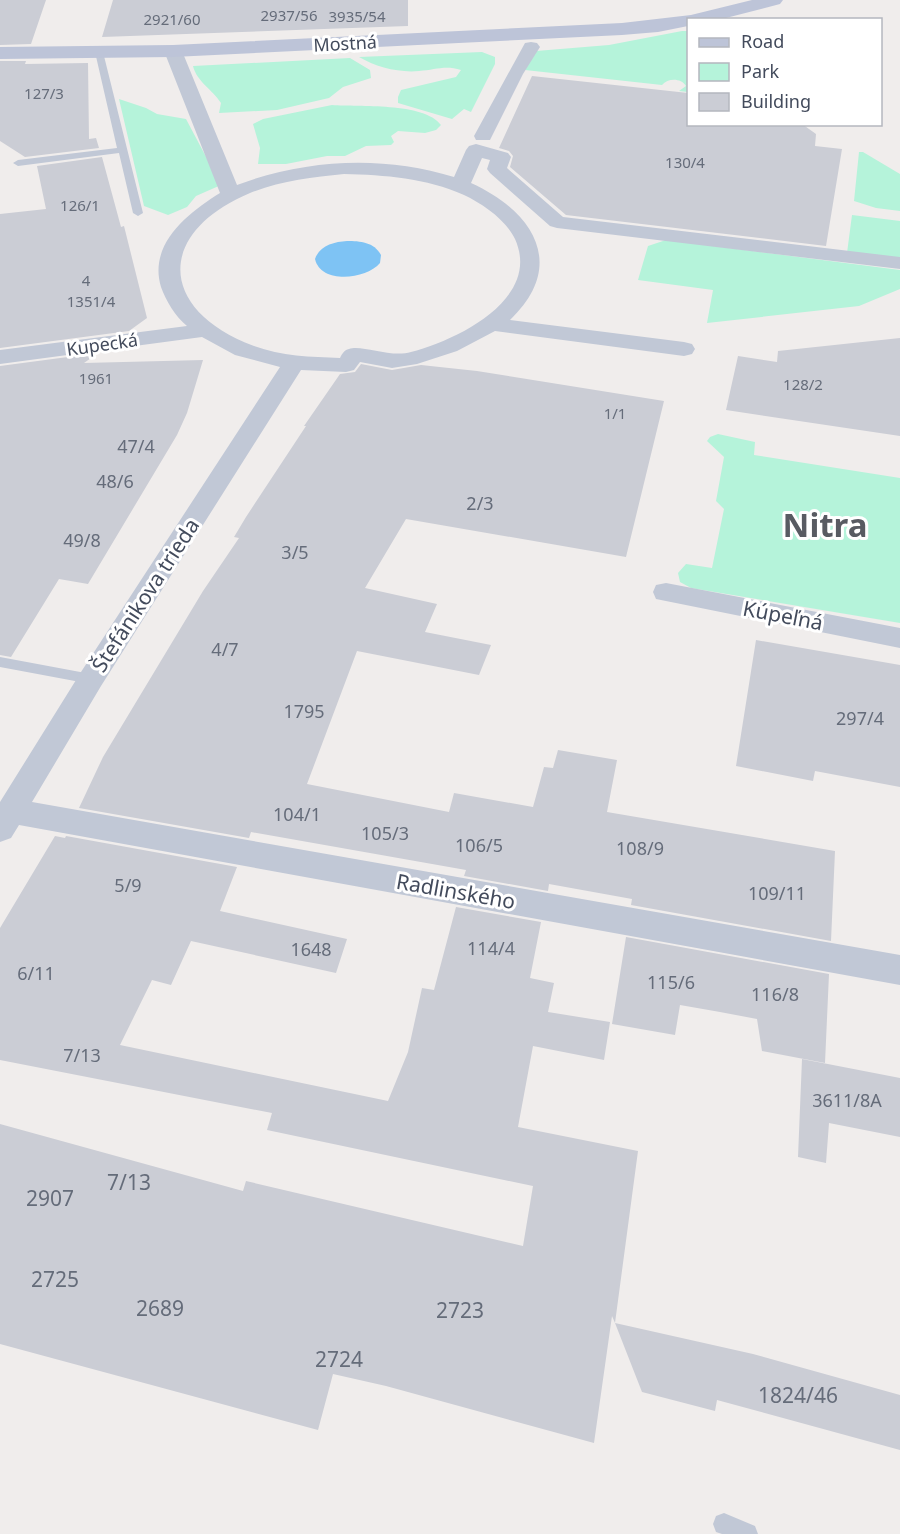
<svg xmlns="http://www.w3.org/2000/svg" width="900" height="1534" viewBox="0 0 900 1534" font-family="'Noto Sans',sans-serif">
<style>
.green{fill:#b5f3da}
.water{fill:#7ec3f4}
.building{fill:#cbcdd5}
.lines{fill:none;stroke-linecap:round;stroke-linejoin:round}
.lane{fill:#c1c8d6;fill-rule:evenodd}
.street{fill:#c1c8d6;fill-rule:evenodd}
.secondary{fill:#bdc4d8;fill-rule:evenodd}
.labels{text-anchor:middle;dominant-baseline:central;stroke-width:6;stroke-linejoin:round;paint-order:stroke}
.far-number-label{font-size:15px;fill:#656c7a}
.far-street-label{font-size:18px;fill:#434b5c;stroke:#fff}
.number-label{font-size:18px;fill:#656c7a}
.street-label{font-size:21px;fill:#434b5c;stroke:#fff}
.near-number-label{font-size:21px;fill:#656c7a}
.town-label{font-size:33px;font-weight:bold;fill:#585b62;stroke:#fff}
</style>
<rect width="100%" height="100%" fill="#f0edec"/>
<!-- green -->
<path class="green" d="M682,31H688V92L679,91L686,86C681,78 668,78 662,85L525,70L536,51L609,45Z
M482,52L495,57V64L471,112L464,109L452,119L398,103V97L401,90L456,77L461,70C445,65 435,70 419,71C399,73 376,67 359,57Z
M350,58L370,70L371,78L343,87L329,98L277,110L219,113L221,103C212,89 197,82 193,66Z
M119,99L146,108L157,114L186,119L221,185L196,196L187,207L168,215L144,206Z
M332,105C358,107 424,102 441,125L436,130L425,133L398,131L391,136L394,142L391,145L366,146L345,156H327L286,164H258L260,148L253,124L263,119Z
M859,152H863L900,174V211L876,208L854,201Z
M852,215L900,221V259L847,253Z
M666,240L900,270V289L859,306L707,323L713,290L638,280L648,246Z
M718,434L755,442L754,455L900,478V623L691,588L680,582L678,573L686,564L712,568L724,509L716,501L724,457L707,441L710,437Z"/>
<!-- water -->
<path class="water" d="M347,241C360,241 374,242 381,255L380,263C367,279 321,285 315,259C320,245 334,242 347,241Z"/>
<!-- building -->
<path class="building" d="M0,0H46L31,44L0,45Z
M113,0H408V26L102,37Z
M0,61H26L25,64L88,63L89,139L96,138L99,148L25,157L0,141Z
M532,76L688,93V124H802L816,134L815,146L842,149L826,246L566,215L510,167L513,156L509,151L499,148Z
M102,157L121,227L124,226L147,318L129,331L0,348V214L46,209L37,166Z
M900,338V436L726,410L738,356L777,362L778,351Z
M98,353L84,363L203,360L187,413L177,435L88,584L59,579L11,657L0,655V366Z
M361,364L392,370L421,365L477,371L664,401L626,557L406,519L365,588L437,604L425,632L491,645L479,675L357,651L307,784L449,812L454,793L533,807L544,767L553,768L558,750L617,760L607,812L835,851L831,941L631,905L632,899L549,884L548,891L464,876L466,870L251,832L249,838L79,808L103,757L203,591L239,538L234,537L246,517L306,426H304L340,374L355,372Z
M756,640L900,665V787L815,771L813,781L736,766Z
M55,836L65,838L66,836L237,867L220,911L347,939L336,973L191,941L171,985L152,980L120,1045L388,1101L408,1052L422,988L434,990L456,907L541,922L530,978L554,983L548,1012L610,1022L604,1060L533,1046L518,1127L638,1151L615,1323L612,1316L594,1443L386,1386L333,1374L318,1430L0,1344V1124L243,1191L246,1181L523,1246L533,1186L267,1130L272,1113L0,1060V928Z
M626,937L829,974L825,1063L762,1051L757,1019L720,1012L680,1005L675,1035L612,1024Z
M802,1059L900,1078V1137L829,1123L826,1163L798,1157Z
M615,1323L753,1354L900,1395V1450L717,1400L715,1411L642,1392Z"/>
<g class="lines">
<!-- lane -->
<path class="lane" d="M99,49L103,52L143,213L138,216L133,213L119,153L18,166L13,163L18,160L117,148L95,52Z
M0,657L91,674L98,679L91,684L0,667Z
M724,1513L755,1526L758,1534H722L716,1532L713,1524L716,1516Z"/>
<!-- street -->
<path class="street" d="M531,42L537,43L540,47L523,74L490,140H476L474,136L525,43Z
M173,46L179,47L182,51L237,185C306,159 383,155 454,177L466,150L469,146L476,144L508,153L511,157L507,168L563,217L900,257V269L557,228L550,226L490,173L487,169L490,160L482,158L471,183C533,211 568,265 510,320L684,342L692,344L695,349L692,354L684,356L495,331L457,351L417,364L392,368L360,362L354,370L346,372L301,370L101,686L32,802L900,955V985L19,825L11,838L0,842V802L81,672L280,367L235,355L202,337L0,364V350L187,326C175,316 166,301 161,287C148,244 188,213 220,193L164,51L167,47ZM344,174C385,175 426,178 464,195C483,204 506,220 515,239C542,299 457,340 411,352C390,358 361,344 349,349C344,350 342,354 340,358C311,357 281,356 254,346C158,310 155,233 250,193C280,181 312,177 344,174Z
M666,583L900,628V648L656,599L653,592L656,585Z"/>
<!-- secondary -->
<path class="secondary" d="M752,0H783L780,4L718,20H688V26L658,32L622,35L173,57L0,59V47L173,45L622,23L691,15Z"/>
</g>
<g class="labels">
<!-- far-number labels -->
<g class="far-number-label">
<text x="289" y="15">2937/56</text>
<text x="357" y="16">3935/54</text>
<text x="172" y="19">2921/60</text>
<text x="44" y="93">127/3</text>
<text x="685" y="162">130/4</text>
<text x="80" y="205">126/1</text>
<text x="86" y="280">4</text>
<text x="91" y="301">1351/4</text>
<text x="96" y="378">1961</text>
<text x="803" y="384">128/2</text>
<text x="615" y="413">1/1</text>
</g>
<!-- far-street labels -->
<g class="far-street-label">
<text transform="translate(345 43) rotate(-3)">Mostná</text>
<text transform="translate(102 344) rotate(-8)">Kupecká</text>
</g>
<!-- number labels -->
<g class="number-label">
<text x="136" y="446">47/4</text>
<text x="115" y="481">48/6</text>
<text x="480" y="503">2/3</text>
<text x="82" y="540">49/8</text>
<text x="295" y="552">3/5</text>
<text x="225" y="649">4/7</text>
<text x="304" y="711">1795</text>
<text x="860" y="718">297/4</text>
<text x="297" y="814">104/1</text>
<text x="385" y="833">105/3</text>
<text x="479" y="845">106/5</text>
<text x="640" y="848">108/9</text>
<text x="128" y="885">5/9</text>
<text x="777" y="893">109/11</text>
<text x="491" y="948">114/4</text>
<text x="311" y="949">1648</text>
<text x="36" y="973">6/11</text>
<text x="671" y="982">115/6</text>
<text x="775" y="994">116/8</text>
<text x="82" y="1055">7/13</text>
<text x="847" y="1100">3611/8A</text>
</g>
<!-- street labels -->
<g class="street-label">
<text transform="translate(145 595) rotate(-57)">Štefánikova trieda</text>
<text transform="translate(783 615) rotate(11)">Kúpeľná</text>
<text transform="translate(456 891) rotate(10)">Radlinského</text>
</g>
<!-- near-number labels -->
<g class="near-number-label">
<text x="129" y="1182">7/13</text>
<text x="50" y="1198">2907</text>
<text x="55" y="1279">2725</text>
<text x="160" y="1308">2689</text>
<text x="460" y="1310">2723</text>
<text x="339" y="1359">2724</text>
<text x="798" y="1395">1824/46</text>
</g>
<!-- town labels -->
<g class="town-label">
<text x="825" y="524">Nitra</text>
</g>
</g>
<!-- legend -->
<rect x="687" y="18" width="195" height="108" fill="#ffffff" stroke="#b4b7be" stroke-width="1.5"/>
<rect x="699" y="38" width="30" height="9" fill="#bdc4d8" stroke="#b4b7be" stroke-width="1.5"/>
<text x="741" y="48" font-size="18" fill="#434b5c">Road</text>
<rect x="699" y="63" width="30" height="18" fill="#b5f3da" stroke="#b4b7be" stroke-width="1.5"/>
<text x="741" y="78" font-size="18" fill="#434b5c">Park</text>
<rect x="699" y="93" width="30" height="18" fill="#cbcdd5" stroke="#b4b7be" stroke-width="1.5"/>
<text x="741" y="108" font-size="18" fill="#434b5c">Building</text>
</svg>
